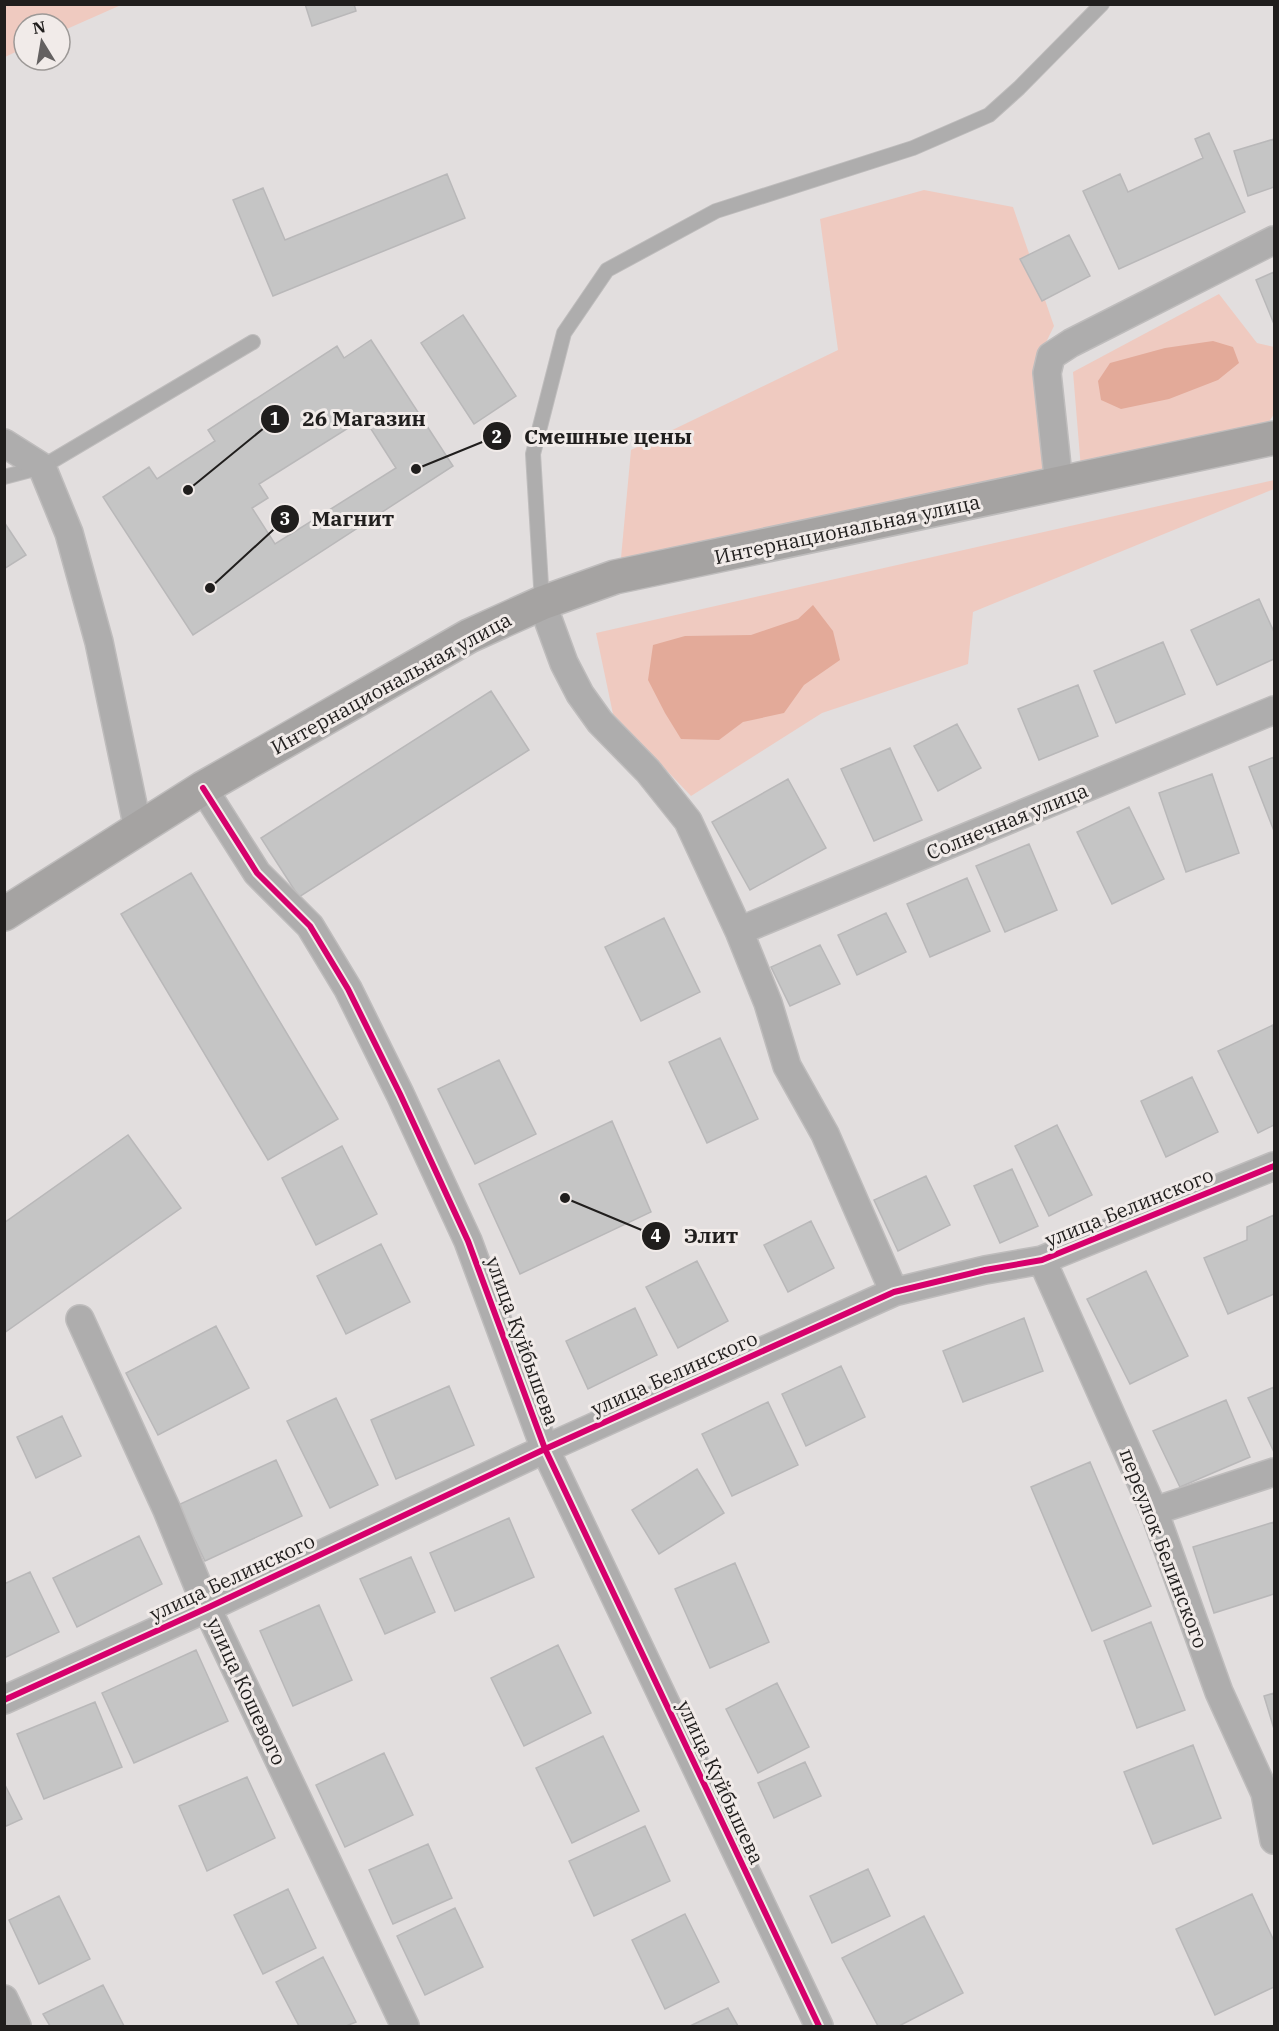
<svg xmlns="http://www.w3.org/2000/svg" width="1279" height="2031" viewBox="0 0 1279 2031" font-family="'IBM Plex Serif',serif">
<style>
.green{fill:#efcac0}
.water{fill:#e3aa99}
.building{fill:#c5c5c5;stroke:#b9b8b9;stroke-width:1.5;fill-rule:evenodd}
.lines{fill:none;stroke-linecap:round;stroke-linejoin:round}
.service-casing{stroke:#bebcbc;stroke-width:16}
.minor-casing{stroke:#bebcbc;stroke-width:30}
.secondary-casing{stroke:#bebcbc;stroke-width:36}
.service{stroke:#aeadad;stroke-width:14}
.minor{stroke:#aeadad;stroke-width:27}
.secondary{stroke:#a5a3a2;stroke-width:33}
.cycleway-casing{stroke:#f1ebe9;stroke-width:10}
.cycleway{stroke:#d6006c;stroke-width:6}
.labels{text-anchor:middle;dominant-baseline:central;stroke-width:6;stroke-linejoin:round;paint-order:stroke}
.street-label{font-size:20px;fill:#201e1d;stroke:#f1ebe9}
.leader{fill:none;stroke:#201e1d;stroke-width:2}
.callout-dot{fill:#201e1d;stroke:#f1ebe9;stroke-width:2}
.mark-label{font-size:18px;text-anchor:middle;font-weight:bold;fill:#fff}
.callout-label{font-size:21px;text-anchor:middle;font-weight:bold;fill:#201e1d;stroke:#f1ebe9;stroke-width:6;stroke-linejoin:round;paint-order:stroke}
</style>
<rect width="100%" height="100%" fill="#e2dede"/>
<!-- green -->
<path class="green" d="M4,5L5,4L121,5L60,32V24H24V48L5,57Z
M924,190L1013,207L1054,326L1034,367L1046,478L621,558L631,450L838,350L820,219Z
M1219,294L1257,343L1274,347V414L1265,428L1081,469L1073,372Z
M1274,480V489L973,612L968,664L822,713L691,796L613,714L596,633Z"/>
<!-- water -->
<path class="water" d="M1213,341L1233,347L1239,363L1218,380L1169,399L1121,409L1101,400L1098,381L1110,363L1165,348Z
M813,605L833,631L840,660L804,685L784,713L743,722L719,740L681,739L665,713L648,680L653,645L685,636L751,635L798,619Z"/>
<!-- building -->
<path class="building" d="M305,4H354L356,11L312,26Z
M1209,133L1245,212L1119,269L1083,191L1120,174L1128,192L1203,158L1195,139Z
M1274,139V187L1248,196L1234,151Z
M447,174L465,218L273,296L233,200L263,188L285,240Z
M1069,235L1090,276L1042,301L1020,259Z
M1274,272V324L1256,280Z
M463,315L516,396L474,424L421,343Z
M371,340L453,466L193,635L103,497L149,467L157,479L215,441L208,430L337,346L344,358ZM364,418L396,468L275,544L252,508L268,498L259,484Z
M4,522L26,555L4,569Z
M1259,599L1274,632V659L1217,685L1191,630Z
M1163,642L1185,694L1116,723L1094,671Z
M1078,685L1098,736L1039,760L1018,709Z
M491,691L529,750L299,897L261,838Z
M957,724L981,768L938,791L914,746Z
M890,748L922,820L874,841L841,769Z
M1274,757V831L1249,767Z
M1212,774L1239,853L1186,872L1159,793Z
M788,779L826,848L750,890L712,822Z
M1129,807L1164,879L1112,904L1077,832Z
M1029,844L1057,910L1005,932L976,866Z
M191,873L338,1119L268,1160L121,914Z
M967,878L990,931L930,957L907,904Z
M886,913L906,952L857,975L838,935Z
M664,918L700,992L641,1021L605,947Z
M820,945L840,984L790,1006L771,967Z
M1273,1025L1274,1125L1258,1133L1218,1051Z
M720,1038L758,1119L707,1143L669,1062Z
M499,1060L536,1134L475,1164L438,1089Z
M1192,1077L1218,1132L1166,1157L1141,1101Z
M612,1121L651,1212L520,1274L479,1184Z
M1057,1125L1092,1195L1049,1216L1015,1146Z
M128,1135L181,1208L4,1333V1223Z
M342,1146L377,1214L316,1245L282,1178Z
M1012,1169L1038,1226L1000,1243L974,1186Z
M926,1176L950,1225L898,1251L874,1200Z
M1274,1215V1294L1228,1314L1204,1258L1247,1240V1227Z
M811,1221L834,1268L788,1292L764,1245Z
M381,1244L410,1302L346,1334L317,1276Z
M697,1261L728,1321L678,1348L646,1287Z
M1146,1271L1188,1356L1130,1384L1087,1299Z
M635,1308L657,1355L588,1389L566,1341Z
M1024,1318L1043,1371L963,1402L943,1351Z
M216,1326L249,1388L158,1435L126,1373Z
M841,1366L865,1417L806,1446L782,1394Z
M449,1386L474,1445L396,1479L371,1420Z
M1274,1387V1452L1248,1398Z
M336,1398L378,1485L330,1508L287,1421Z
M1226,1400L1250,1457L1180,1487L1153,1431Z
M768,1402L798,1465L732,1496L702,1434Z
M62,1416L81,1456L36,1478L17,1437Z
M276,1460L302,1516L205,1561L178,1505Z
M1090,1462L1151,1606L1092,1631L1031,1487Z
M697,1469L724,1513L659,1554L632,1510Z
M509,1518L534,1577L455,1611L430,1553Z
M1274,1522V1594L1214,1613L1193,1547Z
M139,1536L162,1584L77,1627L53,1578Z
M411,1557L435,1612L385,1634L360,1579Z
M735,1563L769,1642L710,1668L675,1589Z
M30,1572L59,1632L4,1658V1584Z
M319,1605L352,1680L293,1706L260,1631Z
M1151,1622L1185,1710L1137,1728L1104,1641Z
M558,1645L591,1713L524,1746L491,1678Z
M196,1650L228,1721L134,1763L102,1693Z
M777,1683L809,1747L758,1773L726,1709Z
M1274,1693V1729L1264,1696Z
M95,1702L122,1767L44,1799L17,1734Z
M603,1736L639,1811L572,1843L536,1768Z
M1193,1745L1221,1818L1153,1844L1124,1772Z
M384,1753L413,1815L345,1847L316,1785Z
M805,1762L821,1796L774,1818L758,1783Z
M247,1777L275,1838L207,1871L179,1806Z
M4,1783L22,1819L4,1827Z
M645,1826L670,1881L594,1916L569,1861Z
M428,1844L452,1898L393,1924L369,1870Z
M868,1869L890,1916L832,1943L810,1896Z
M288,1889L316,1948L263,1974L234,1915Z
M1252,1894L1274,1941V1987L1215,2015L1176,1929Z
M59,1896L90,1959L39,1984L9,1920Z
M455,1908L483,1967L425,1995L397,1936Z
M685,1914L719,1982L665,2009L632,1940Z
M924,1916L963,1993L899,2026H878L842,1958Z
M323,1957L356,2022L346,2026H299L276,1982Z
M103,1985L124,2026H50L43,2014Z
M728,2008L738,2026H690Z"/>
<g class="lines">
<!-- service casing -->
<g class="service-casing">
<path id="service" d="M4,477L42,467L253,342
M542,602L533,454L564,333L607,270L716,211L913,148L989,115L1019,88L1102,4"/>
</g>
<!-- minor casing -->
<g class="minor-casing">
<path id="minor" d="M4,443L42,467L69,533L99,642L138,829
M1059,485L1047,373L1051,356L1071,343L1274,240
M542,603L564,663L580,694L600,722L648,771L688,821L739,931L768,1003L787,1066L825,1134L894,1292
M203,788L257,873L310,926L348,989L400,1094L468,1241L545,1449L819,2026
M739,931L1274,710
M1042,1260L1154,1511L1219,1692L1265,1793L1274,1840
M80,1319L167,1510L207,1608L405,2026
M1154,1511L1274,1472
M4,1700L207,1608L545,1449L894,1292L985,1270L1042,1260L1274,1166
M4,1999L17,2026"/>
</g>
<!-- secondary casing -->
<g class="secondary-casing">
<path id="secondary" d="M4,914L203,788L469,636L542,603L615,577L1274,438"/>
</g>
<!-- service -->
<use href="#service" class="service"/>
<!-- minor -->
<use href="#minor" class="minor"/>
<!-- secondary -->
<use href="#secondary" class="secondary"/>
<!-- cycleway casing -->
<g class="cycleway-casing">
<path id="cycleway" d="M203,788L257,873L310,926L348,989L400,1094L468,1241L545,1449L819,2026
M4,1700L207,1608L545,1449L894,1292L985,1270L1042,1260L1274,1166"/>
</g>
<!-- cycleway -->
<use href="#cycleway" class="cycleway"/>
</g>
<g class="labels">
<!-- street labels -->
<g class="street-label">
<text transform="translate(847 529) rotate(-12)">Интернациональная улица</text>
<text transform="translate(391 683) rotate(-29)">Интернациональная улица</text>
<text transform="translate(1007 821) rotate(-22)">Солнечная улица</text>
<text transform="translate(1129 1207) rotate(-22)">улица Белинского</text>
<text transform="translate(523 1341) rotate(70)">улица Куйбышева</text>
<text transform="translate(674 1373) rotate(-24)">улица Белинского</text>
<text transform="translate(1164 1548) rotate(69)">переулок Белинского</text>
<text transform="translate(232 1577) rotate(-25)">улица Белинского</text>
<text transform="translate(247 1691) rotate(65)">улица Кошевого</text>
<text transform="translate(721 1782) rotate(65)">улица Куйбышева</text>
</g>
</g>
<!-- callouts -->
<path class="leader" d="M188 490L275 419M416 469L497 436M210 588L285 519M565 1198L656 1236"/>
<g class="callout-dot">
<circle cx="188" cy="490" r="6"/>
<circle cx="416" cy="469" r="6"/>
<circle cx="210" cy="588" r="6"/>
<circle cx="565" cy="1198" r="6"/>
<circle cx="275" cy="419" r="15"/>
<circle cx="497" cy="436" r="15"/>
<circle cx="285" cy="519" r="15"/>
<circle cx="656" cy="1236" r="15"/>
</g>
<g class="mark-label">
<text x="275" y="425">1</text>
<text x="497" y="443">2</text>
<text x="285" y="525">3</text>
<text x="656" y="1242">4</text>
</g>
<g class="callout-label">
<text x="364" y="426">26 Магазин</text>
<text x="608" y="444">Смешные цены</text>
<text x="353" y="526">Магнит</text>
<text x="711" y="1243">Элит</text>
</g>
<!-- border -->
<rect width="1279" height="2031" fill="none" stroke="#201e1d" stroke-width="12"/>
<!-- north arrow -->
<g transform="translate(42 42) rotate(349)"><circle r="28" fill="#f1ebe9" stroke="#9d9997" stroke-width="1.5"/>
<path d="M0-4.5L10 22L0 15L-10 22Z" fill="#646161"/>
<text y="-9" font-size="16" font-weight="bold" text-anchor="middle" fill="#201e1d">N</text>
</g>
</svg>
